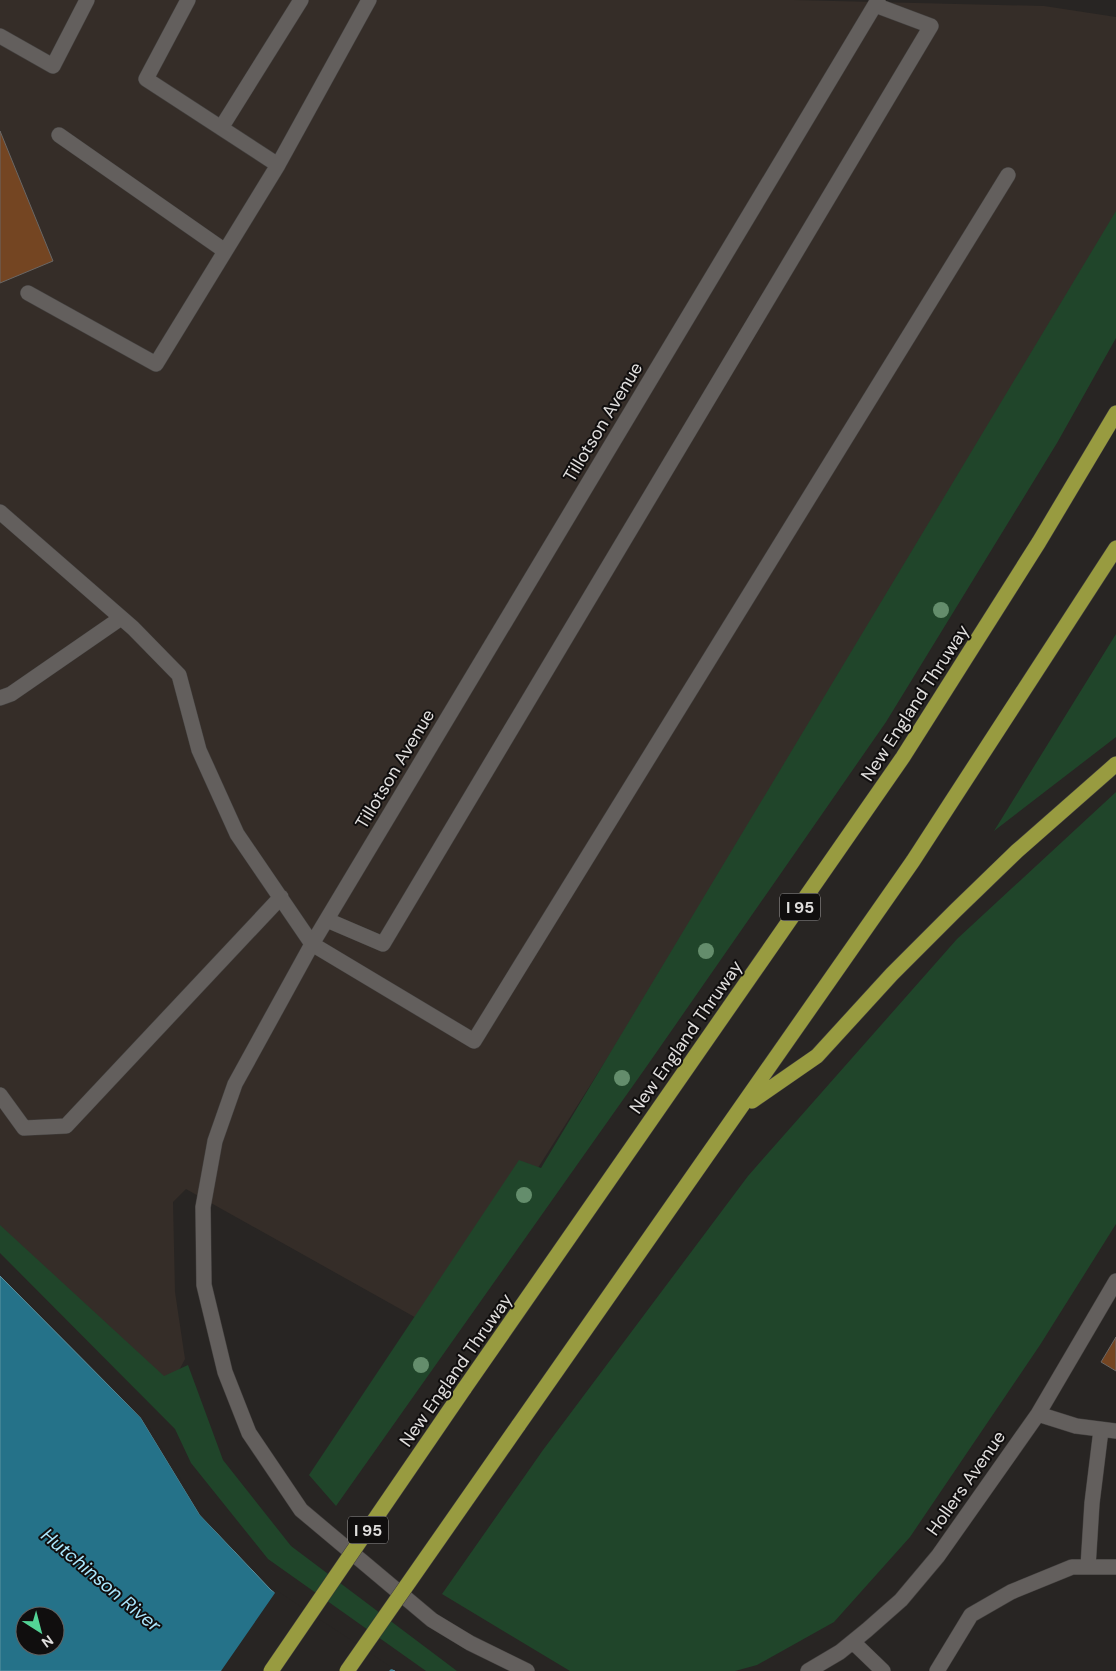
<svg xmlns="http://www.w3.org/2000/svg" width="1116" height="1671" viewBox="0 0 1116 1671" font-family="'DM Sans',sans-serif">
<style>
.built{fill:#352d28}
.green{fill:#20452a}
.water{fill:#257289;stroke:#5d93a2;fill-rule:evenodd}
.pier{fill:#282523}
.building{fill:#744522;stroke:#6a6765}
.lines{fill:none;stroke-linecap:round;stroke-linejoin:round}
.minor-casing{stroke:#43403f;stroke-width:16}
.highway-casing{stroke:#43403f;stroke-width:16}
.minor{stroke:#635f5d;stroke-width:15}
.highway{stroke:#989b40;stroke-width:15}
.highway-bridge-casing{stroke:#43403f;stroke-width:16;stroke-linecap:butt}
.highway-bridge{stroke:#989b40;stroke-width:15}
.tree{fill:#648d6c}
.labels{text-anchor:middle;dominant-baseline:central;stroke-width:4;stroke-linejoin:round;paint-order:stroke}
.shield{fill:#100e0e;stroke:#a2a0a0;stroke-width:1}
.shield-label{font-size:16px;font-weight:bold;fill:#e1dfde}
.street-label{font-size:18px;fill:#e1dfde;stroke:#100e0e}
.water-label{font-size:19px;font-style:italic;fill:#ace7fd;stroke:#100e0e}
</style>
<rect width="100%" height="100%" fill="#282523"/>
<!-- built -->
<path class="built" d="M0,0H794L1044,6L1116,17V246L1077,316L436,1329L186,1189L173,1202L175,1292L185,1359L166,1395L0,1238Z"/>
<!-- green -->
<path class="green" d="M1116,211V338L1057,443L886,722L649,1063L336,1506L309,1475L519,1160L541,1168Z
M1116,634V737L994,831Z
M1116,792V1224L1040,1345L910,1537L834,1622L757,1665L735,1671H570L442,1594L543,1450L748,1176L957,939Z
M0,1225L164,1376L188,1365L223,1460L291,1546L457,1671H426L268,1559L191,1463L175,1429L0,1253Z"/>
<!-- water -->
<path class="water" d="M0,1276L141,1418L200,1515L271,1590L395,1671H0ZM25,1616H55V1646H25Z"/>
<!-- pier -->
<path class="pier" d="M0,1273L143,1417L202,1514L273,1588L397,1671L391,1669L389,1671H221L275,1593L200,1515L141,1418Z"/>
<!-- building -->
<path class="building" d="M0,131L53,261L0,283Z
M1116,1337V1371L1101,1362Z"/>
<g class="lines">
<!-- minor casing -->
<g class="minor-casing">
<path id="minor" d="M188,0L146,79L278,165L369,0
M0,36L53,66L87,0
M221,128L301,0
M59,135L225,251
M28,293L156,364L278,165
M0,512L133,628L179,675L199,750L237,834L312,944L474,1041L1008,175
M0,698L11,694L121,618
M327,920L383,944L931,26L875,5
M0,1095L24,1128L66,1126L281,897
M1038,1414L1076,1426L1116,1431
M1088,1567L1092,1503L1101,1430
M853,1642L883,1671
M527,1671L470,1643L432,1620L301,1510L249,1433L225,1372L204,1285L203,1207L215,1141L235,1084L312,944L878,0
M808,1671L840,1652L867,1630L901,1600L938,1556L1038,1414L1116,1281
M937,1671L971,1615L1011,1592L1072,1567H1116"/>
</g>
<!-- highway casing -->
<g class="highway-casing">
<path id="highway" d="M752,1101L817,1056L892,974L955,911L1017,851L1116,764
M464,1389L903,757L1039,542L1116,413
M518,1426L913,861L1116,548"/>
</g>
<!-- minor -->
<use href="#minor" class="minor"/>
<!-- highway -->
<use href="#highway" class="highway"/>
<!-- highway-bridge casing -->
<g class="highway-bridge-casing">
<path id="highway-bridge" d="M271,1671L464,1389
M347,1671L518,1426"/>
</g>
<!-- highway-bridge -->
<use href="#highway-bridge" class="highway-bridge"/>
</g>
<!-- trees -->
<g class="tree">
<circle cx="941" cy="610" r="8"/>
<circle cx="706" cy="951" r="8"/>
<circle cx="622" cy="1078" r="8"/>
<circle cx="524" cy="1195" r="8"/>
<circle cx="421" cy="1365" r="8"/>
</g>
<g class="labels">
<!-- shield labels -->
<g class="shield">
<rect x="780" y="893.5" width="40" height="27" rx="4"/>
<rect x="348" y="1516.5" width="40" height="27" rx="4"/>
</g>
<g class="shield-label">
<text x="800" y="907">I 95</text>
<text x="368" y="1530">I 95</text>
</g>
<!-- street labels -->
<g class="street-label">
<text transform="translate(603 422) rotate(-59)">Tillotson Avenue</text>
<text transform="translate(915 703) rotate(-57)">New England Thruway</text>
<text transform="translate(395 769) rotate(-59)">Tillotson Avenue</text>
<text transform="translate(686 1037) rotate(-55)">New England Thruway</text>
<text transform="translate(456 1370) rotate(-55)">New England Thruway</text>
<text transform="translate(966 1483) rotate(-55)">Hollers Avenue</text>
</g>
<!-- water labels -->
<g class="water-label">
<text transform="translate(101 1580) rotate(40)">Hutchinson River</text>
</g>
</g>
<!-- north arrow -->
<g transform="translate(40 1631) rotate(144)"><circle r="24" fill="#100e0e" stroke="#646261"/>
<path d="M0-4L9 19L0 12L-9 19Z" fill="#53d396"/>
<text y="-8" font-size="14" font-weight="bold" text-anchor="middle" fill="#e1dfde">N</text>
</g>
</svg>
